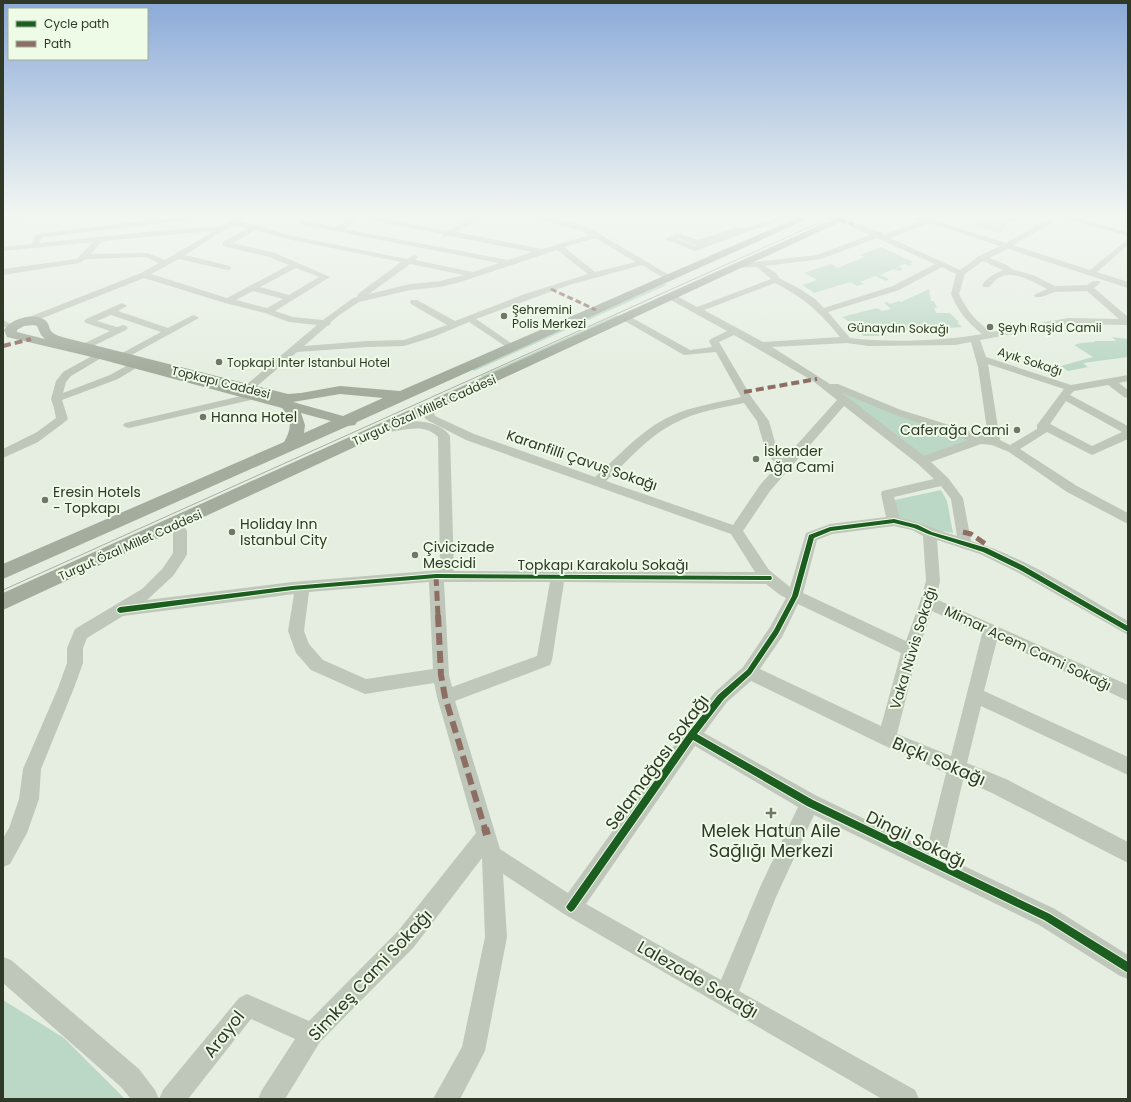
<svg xmlns="http://www.w3.org/2000/svg" width="1131" height="1102" viewBox="0 0 1131 1102" font-family="Poppins,sans-serif">
<style>
.green{fill:#bbd7c5}
.lines{fill:none;stroke-linecap:round;stroke-linejoin:round}
.minor{fill:#bfc7ba;fill-rule:evenodd}
.major{fill:#a4ac9e;fill-rule:evenodd}
.tram{stroke:#a8aea4;stroke-width:1}
.quiet-far4{stroke:#8d6e63;stroke-width:3;stroke-dasharray:6 3;stroke-linecap:butt}
.quiet-far3{stroke:#8d6e63;stroke-width:4;stroke-dasharray:8 4;stroke-linecap:butt}
.quiet-far2{stroke:#8d6e63;stroke-width:5;stroke-dasharray:10 5;stroke-linecap:butt}
.quiet-far1{stroke:#8d6e63;stroke-width:6;stroke-dasharray:12 6;stroke-linecap:butt}
.quiet{stroke:#8d6e63;stroke-width:8;stroke-dasharray:16 8;stroke-linecap:butt}
.cycleway-casing{stroke:#eefbe7;stroke-width:2}
.cycleway{fill:#1b5e20;fill-rule:evenodd}
.poi-dot{fill:#6f7868;stroke:#eefbe7;stroke-width:1.5}
.labels{text-anchor:middle;dominant-baseline:central;stroke-width:4;stroke-linejoin:round;paint-order:stroke}
.far-poi-label{font-size:12px;fill:#303827;stroke:#eefbe7;text-anchor:start}
.far-street-label{font-size:12px;fill:#303827;stroke:#eefbe7}
.poi-label{font-size:14px;fill:#303827;stroke:#eefbe7;text-anchor:start}
.street-label{font-size:14px;fill:#303827;stroke:#eefbe7}
.near-street-label{font-size:17px;fill:#303827;stroke:#eefbe7}
.near-poi-label{font-size:17px;fill:#303827;stroke:#eefbe7}
</style>
<rect width="100%" height="100%" fill="#e5eee1"/>
<!-- green -->
<path class="green" d="M983,217H1028L1022,218L1015,222L1011,221L1004,227L1007,228L1002,229L1004,230L1000,233L974,225Z
M881,247L913,262L910,264L913,265L910,266L905,264L899,266L903,269L899,271L893,269L880,275L889,279L886,281L875,276L860,282L864,284L857,286L850,282L814,293L802,285L817,280L804,273L831,264L838,268L864,257L860,255Z
M664,284L667,285L474,371L472,369Z
M929,289L931,301H934L937,308H934L936,313H950L959,322L957,323L962,327L931,329L926,324L914,326L916,328L921,331H918L916,330L907,331L905,329L900,330H883L886,336H863L856,325H860L859,321H848L842,317L877,308L882,311L891,309L884,303L887,302L890,304L899,301L901,302Z
M617,315L618,316L483,377L481,376Z
M1112,337L1128,339V355L1126,356L1128,357L1083,363L1088,367L1068,371L1061,366L1093,357L1074,345L1081,343L1095,342L1094,341H1116Z
M833,389L971,440L922,458Z
M941,490L947,501L953,533L898,523L890,501Z
M3,1000L64,1038L125,1099H3Z"/>
<g class="lines">
<!-- minor -->
<path class="minor" d="M3,217H25L21,219L3,221Z
M175,217H198L194,219L46,237L41,238L40,243L156,231L222,226L236,217H243V220L239,222L257,225L288,235L407,259L414,255L418,257L415,260L473,272L499,263L303,225L299,223L303,221L336,227L353,217H377L448,231L473,217H483L456,232L542,249L590,235L582,231L532,217H545L588,227L674,278L670,281L667,280L642,265L569,285L476,319L514,345L516,347L514,349L511,350L469,322L433,337L404,346L367,347L297,352L248,394H259L260,396L259,398L129,428L125,427L123,425L125,423L241,396L238,393L239,391L317,325L289,322L265,313L225,303L144,278L25,325H19L17,323L19,321L141,273L159,263L146,257L86,259L79,263L3,275V269L77,259L93,242L3,251V247L32,244L35,235L45,233ZM362,217L365,219L443,234V237L450,236L532,252L508,260L344,229ZM233,225L247,228L223,242V246L269,257L289,265L227,298L151,274L179,259L227,270H230L231,268L230,266L185,255ZM255,230L287,239L401,262L358,294L357,297L353,298L323,320L293,317L275,311L330,277L275,253L233,243ZM214,231L165,260L147,253L91,254L102,241ZM595,238L636,262L595,272L564,247ZM557,250L588,274L525,294L455,321L417,300H411L410,302L411,304L447,325L404,340L367,341L304,346L327,326L330,325L331,322L338,316L359,302L410,290L440,287L457,283ZM410,264L464,275L440,281L410,284L369,294ZM296,268L319,277L289,295L260,287ZM253,291L283,299L267,308L236,300Z
M779,217L787,218L695,251L665,239L678,233L698,240L738,227L749,228ZM678,238L695,245H698L695,246L676,239Z
M913,217L935,218V221L1006,243L1051,217H1061L1013,245L1090,270L1128,239V245L1097,272L1128,282V288L1008,249L989,258L1007,265L1012,269L1035,276L1055,286L1087,285L1093,281H1099L1100,283L1094,288L1128,317V325L1068,324L980,340L986,357L1071,385L1128,375V381L1119,383L1128,390V398L1124,397L1108,385L1074,391L1070,395L1128,426V439L1092,455L1047,432L1020,449L1077,486L1128,513V524L1067,492L1009,452L992,445L981,444L931,462L948,478L963,498L971,541C1026,557 1078,593 1128,621V635L1017,572L980,554L937,540L940,581L936,599L1128,685V701L997,640L984,691L1128,757V775L981,706L967,763L1006,779L1128,842V863L992,793L963,780L945,857L1055,909L1128,955V979L1120,976L1039,925L814,815L776,897L739,991L915,1090L919,1099H882L564,914L503,874L507,937L485,1051L460,1099H433L462,1047L485,937L482,858L414,947L320,1042L285,1099H258L262,1090L295,1039L251,1019L188,1099H159L163,1090L239,998L247,994L309,1021L398,931L476,833L437,697L434,683L365,694L311,670L296,653L288,631L294,594L123,616L87,638L83,648V663L74,688L41,769L39,799L27,833L10,864L3,867V838L9,828L19,799L23,769L58,688L67,663V648L75,629L142,589L163,568L173,553V533L166,525L168,522C176,519 183,524 187,531V554L185,558L173,576L147,600L292,582L440,570L438,437C421,419 395,436 377,431L375,429L377,427C398,421 435,415 450,436L454,571L755,572L731,534L466,440L427,420L422,415L424,406H432L435,416L474,434L595,477C619,456 641,430 669,417C691,406 717,403 741,397L716,352L684,355L623,320L621,318L623,316H629L690,350L712,347L709,341L711,339L727,331L669,299L668,297L669,295H675L697,307L771,279L757,267L737,268L736,266L737,264L817,255L870,235L850,226V222C860,221 872,231 882,232L883,235L922,221ZM929,223L1000,246L979,256L960,270L890,238ZM877,238L935,264L893,286L824,308L815,299L800,289L779,278L777,274L765,266L821,259ZM983,261L1003,270C994,274 988,277 982,285L983,287H989C992,284 995,280 998,278C1013,269 1033,282 1047,289L1034,295L1035,297H1041L1055,292L1087,291L1119,319L1068,318L991,332C975,320 968,312 959,294L965,274ZM942,267L956,274L951,294C958,311 967,322 982,334C943,341 889,343 850,338L828,312L899,290ZM775,283C804,298 820,312 840,337L763,342L704,310ZM734,335L813,381L837,400L785,458L778,453L769,421L752,398L719,342ZM971,342L978,367L988,437L901,410L838,384H830L772,347L847,343L868,346L955,345ZM988,364L1064,389L1037,425V429L1010,445L1000,440ZM842,393L893,414L968,440L924,456ZM1066,401L1122,432L1092,446L1050,424ZM744,403L757,421L767,455L778,465L760,485L733,525L606,481C629,460 649,435 677,422C698,411 722,408 744,403ZM844,406L918,464L934,479L882,491L881,494L886,517L830,524L806,533L790,587L769,570L743,531L770,491ZM941,486L951,499L957,536C937,530 920,522 900,518L894,497ZM894,526L912,530L923,536L926,581L920,602L906,641L803,593L817,540L832,534ZM429,582L433,669L366,679L323,660L309,644L304,631L309,592ZM444,582H550L537,656L452,687L449,675ZM564,582L766,584L780,595L786,598L770,627L743,667L715,692L686,729L568,893L500,849L455,701L550,665L552,660ZM798,604L901,653L881,726L760,669L782,637ZM932,611L982,634L951,756L897,734L918,650ZM751,681L881,744L946,773L927,849L817,796L704,733L727,702ZM695,746L798,807L761,885L721,980L586,904Z
M1061,217H1074L1128,232V236Z
M122,303L127,306L118,311L168,328L191,316L194,315L199,318L117,363L113,362L112,360L113,358L161,332L111,315L97,321L117,327L123,325L126,326L128,328L126,330L89,348H83L81,346L83,344L110,331L86,323L84,321L86,319Z
M3,320L17,327L12,330L3,326Z
M99,352L103,353L104,355L103,357L71,376L66,382L63,393L110,375L137,360L141,359L146,362L118,379L62,400L68,419L66,421L38,442L3,458V449L37,432L56,418L54,408L51,399L56,381L63,372Z
M3,957L11,960L139,1069L155,1090L159,1099H131L121,1087L3,983Z"/>
<!-- major -->
<path class="major" d="M799,217H812L357,422L355,425L348,426L3,579V564L284,442C292,428 292,420 282,408L96,358L7,337L4,330C11,319 33,312 45,320C49,323 49,328 51,331C53,334 59,336 62,337L288,394L301,393L340,386L400,391ZM33,325L37,326L41,335L45,339L17,332V330L24,326ZM340,394L383,398L343,416L293,402ZM301,413L331,421L304,433L305,425Z
M838,217H851L3,610V593Z"/>
<!-- tram -->
<path class="tram" d="M3,590L832,217"/>
<!-- quiet-far4 -->
<path class="quiet-far4" d="M840,220L853,224
M551,289L596,310"/>
<!-- quiet-far3 -->
<path class="quiet-far3" d="M3,346L31,339
M744,392L817,379"/>
<!-- quiet-far2 -->
<path class="quiet-far2" d="M963,532L971,534L987,545L985,550
M436,576L438,616"/>
<!-- quiet-far1 -->
<path class="quiet-far1" d="M438,615L441,675L445,697L485,829"/>
<!-- quiet -->
<path class="quiet" d="M485,828L487,835"/>
<!-- cycleway casing -->
<g class="cycleway-casing">
<path id="cycleway" d="M894,519L918,525L932,532L987,548L1024,566L1128,626V632L1020,570L983,552L928,534L914,528L894,523L831,531L814,538L798,596L778,634L751,674L724,699L697,734L813,800L1050,914L1128,962V973L1044,920L807,806L693,740L574,910L571,912L568,910L566,907L568,904L689,732L718,695L747,670L774,630L792,596L809,535L830,527Z
M436,574L769,576H771L772,578L771,580H769L436,578L292,590L120,613L118,612L117,610L118,608L120,607L292,586Z"/>
</g>
<!-- cycleway -->
<use href="#cycleway" class="cycleway"/>
</g>
<!-- sky -->
<linearGradient id="sky" x2="0" y2="1"><stop stop-color="#8baad8"/><stop offset="0.58" stop-color="#f3f7f2"/><stop offset="1" stop-color="#f3f7f2" stop-opacity="0"/></linearGradient>
<rect width="1131" height="371" fill="url(#sky)"/>
<!-- markers -->
<g class="poi-dot">
<circle cx="504" cy="316" r="4"/>
<circle cx="990" cy="327" r="4"/>
<circle cx="219" cy="362" r="4"/>
<circle cx="203" cy="417" r="4"/>
<circle cx="1017" cy="430" r="4"/>
<circle cx="756" cy="459" r="4"/>
<circle cx="45" cy="500" r="4"/>
<circle cx="232" cy="532" r="4"/>
<circle cx="415" cy="555" r="4"/>
<path d="M769 807h4v4h4v4h-4v4h-4v-4h-4v-4h4z"/>
</g>
<g class="labels">
<!-- far-poi labels -->
<g class="far-poi-label">
<text x="512" y="309">Şehremini<tspan x="512" dy="14">Polis Merkezi</tspan></text>
<text x="998" y="327">Şeyh Raşid Camii</text>
<text x="227" y="362">Topkapi Inter Istanbul Hotel</text>
</g>
<!-- far-street labels -->
<g class="far-street-label">
<text transform="translate(898 328) rotate(1)">Günaydın Sokağı</text>
<text transform="translate(1030 361) rotate(18)">Ayık Sokağı</text>
<text transform="translate(221 382) rotate(14)">Topkapı Caddesi</text>
<text transform="translate(424 410) rotate(-24)">Turgut Özal Millet Caddesi</text>
<text transform="translate(130 545) rotate(-24)">Turgut Özal Millet Caddesi</text>
</g>
<!-- poi labels -->
<g class="poi-label">
<text x="211" y="417">Hanna Hotel</text>
<text x="1009" y="430" text-anchor="end">Caferağa Cami</text>
<text x="764" y="451">İskender<tspan x="764" dy="16">Ağa Cami</tspan></text>
<text x="53" y="492">Eresin Hotels<tspan x="53" dy="16">- Topkapı</tspan></text>
<text x="240" y="524">Holiday Inn<tspan x="240" dy="16">Istanbul City</tspan></text>
<text x="423" y="547">Çivicizade<tspan x="423" dy="16">Mescidi</tspan></text>
</g>
<!-- street labels -->
<g class="street-label">
<text transform="translate(582 460) rotate(19)">Karanfilli Çavuş Sokağı</text>
<text x="603" y="565">Topkapı Karakolu Sokağı</text>
<text transform="translate(913 648) rotate(-73)">Vaka Nüvis Sokağı</text>
<text transform="translate(1028 648) rotate(25)">Mimar Acem Cami Sokağı</text>
</g>
<!-- near-street labels -->
<g class="near-street-label">
<text transform="translate(939 761) rotate(23)">Bıçkı Sokağı</text>
<text transform="translate(657 762) rotate(-54)">Selamağası Sokağı</text>
<text transform="translate(916 839) rotate(26)">Dingil Sokağı</text>
<text transform="translate(370 975) rotate(-47)">Simkeş Cami Sokağı</text>
<text transform="translate(698 979) rotate(30)">Lalezade Sokağı</text>
<text transform="translate(224 1034) rotate(-52)">Arayol</text>
</g>
<!-- near-poi labels -->
<g class="near-poi-label">
<text x="771" y="831">Melek Hatun Aile<tspan x="771" dy="20">Sağlığı Merkezi</tspan></text>
</g>
</g>
<!-- border -->
<rect width="1131" height="1102" fill="none" stroke="#303827" stroke-width="8"/>
<!-- legend -->
<rect x="8" y="8" width="140" height="52" fill="#eefbe7" stroke="#a2ad9a"/>
<rect x="16" y="21" width="20" height="6" fill="#1b5e20" stroke="#a2ad9a"/>
<text x="44" y="28" font-size="12" fill="#303827">Cycle path</text>
<rect x="16" y="41" width="20" height="6" fill="#8d6e63" stroke="#a2ad9a"/>
<text x="44" y="48" font-size="12" fill="#303827">Path</text>
</svg>
